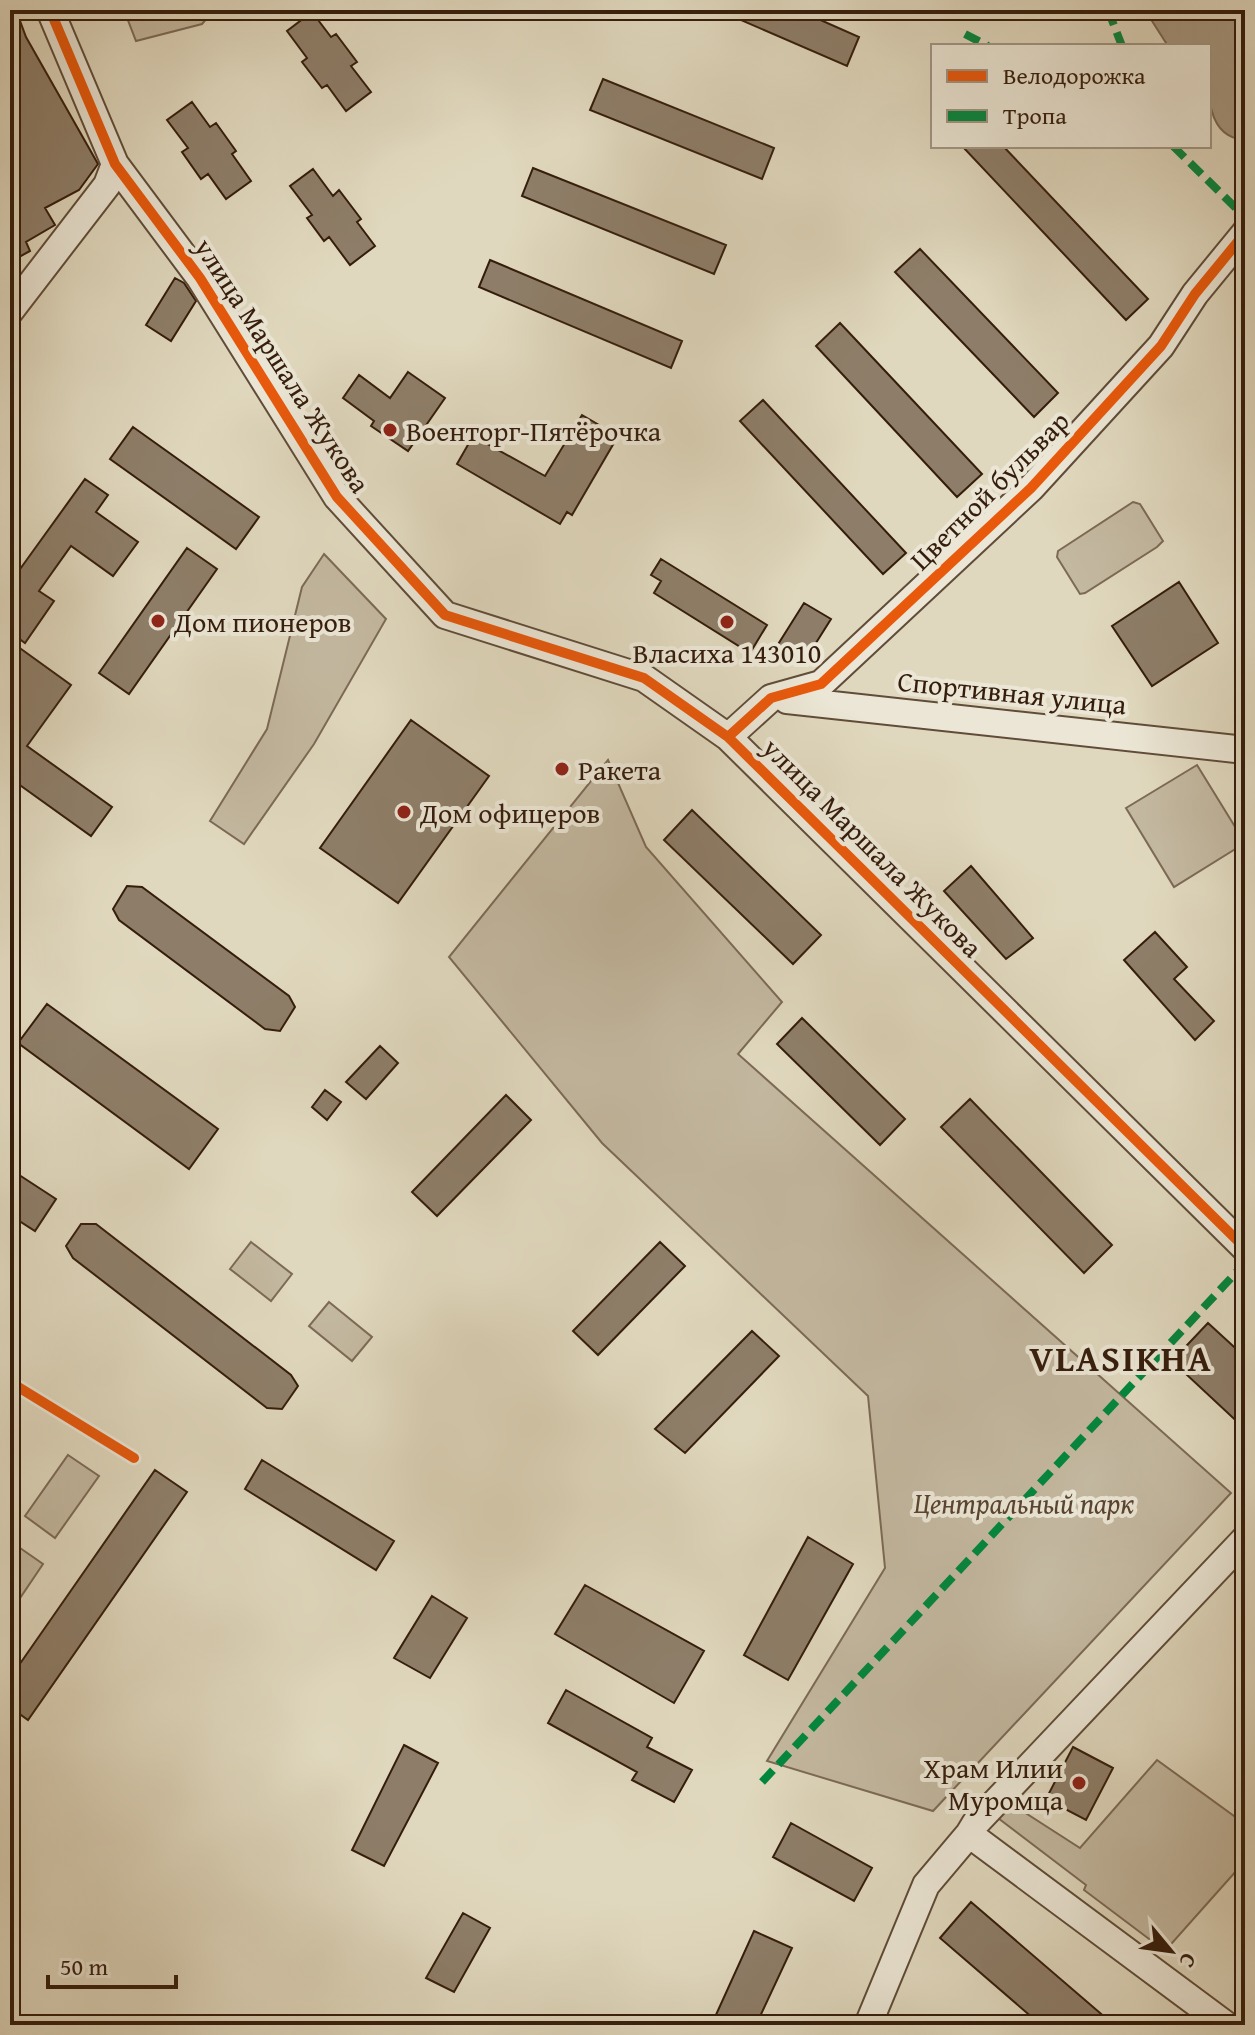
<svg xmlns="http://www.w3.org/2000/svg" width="1255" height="2035" viewBox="0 0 1255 2035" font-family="'Gentium Book Plus',serif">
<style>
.green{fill:#c3b8a0;stroke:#7c6a56;stroke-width:2}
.water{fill:#a69881;stroke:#796752;stroke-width:2}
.building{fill:#8e7e69;stroke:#351d0c;stroke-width:2}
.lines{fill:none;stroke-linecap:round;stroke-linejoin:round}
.minor-casing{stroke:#604c38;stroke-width:30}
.minor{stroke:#ebe6d5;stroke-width:26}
.quiet{stroke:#00873e;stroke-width:8;stroke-dasharray:16 8;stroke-linecap:butt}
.cycleway-casing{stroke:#ebe6d5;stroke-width:15}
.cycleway{stroke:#e8590c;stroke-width:10}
.poi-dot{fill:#8f2418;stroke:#ebe6d5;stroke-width:3}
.labels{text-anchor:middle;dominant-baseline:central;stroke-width:8;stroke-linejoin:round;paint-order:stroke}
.street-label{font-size:28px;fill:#351d0c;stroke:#ebe6d5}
.poi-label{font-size:28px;fill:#351d0c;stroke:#ebe6d5;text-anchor:start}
.park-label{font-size:28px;font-style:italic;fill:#584431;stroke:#ebe6d5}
.district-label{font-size:36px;font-weight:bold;letter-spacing:2px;fill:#351d0c;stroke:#ebe6d5}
</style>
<rect width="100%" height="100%" fill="#e0d8be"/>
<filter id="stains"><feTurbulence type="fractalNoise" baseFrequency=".0025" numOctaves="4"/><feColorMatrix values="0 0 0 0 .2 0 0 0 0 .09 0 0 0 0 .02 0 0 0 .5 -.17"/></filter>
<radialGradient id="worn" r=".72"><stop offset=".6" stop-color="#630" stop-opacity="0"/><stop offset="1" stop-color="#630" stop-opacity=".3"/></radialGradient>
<!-- green -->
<path class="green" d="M124,10H214L202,24L136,41Z
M1133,502L1140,504L1163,541L1157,547L1085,593L1080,594L1057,557L1058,551Z
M324,554L386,619L314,744L244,844L210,821L267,729L302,587Z
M608,760L646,847L782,1002L738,1054L1231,1493L933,1811L767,1761L885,1568L868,1396L602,1143L449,957Z
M1197,765L1245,843L1174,887L1126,808Z
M251,1242L292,1274L271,1301L230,1269Z
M329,1302L372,1337L352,1361L309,1326Z
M68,1455L99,1476L55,1538L25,1516Z
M10,1541L43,1564L10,1613Z
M1157,1760L1245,1824V1861L1165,1951L1084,1890L1086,1885L994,1815L1010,1803L1080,1848Z"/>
<!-- water -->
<path class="water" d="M1145,10H1245V140C1200,137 1209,77 1209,46H1168Z"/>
<!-- building -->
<path class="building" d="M10,10H16L26,37L98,164L79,190L45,208L55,225L26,242L30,251L10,262Z
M718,10H798L859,37L847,66Z
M312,12L331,37L336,34L357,62L351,66L371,92L346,111L327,85L322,88L302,62L307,58L287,31Z
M603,79L774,148L762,179L590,110Z
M192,102L210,127L216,123L236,151L232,154L251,181L226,199L208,174L201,179L182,152L188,148L167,120Z
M962,146H1003L1148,299L1126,320Z
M533,168L726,245L714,274L522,196Z
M313,169L333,196L339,190L361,219L357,222L375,246L350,265L329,237L324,241L307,218L312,215L290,186Z
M920,249L1058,393L1034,417L895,272Z
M490,260L682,341L671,368L479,287Z
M175,278L184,283L196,301L171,341L146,325Z
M840,323L982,474L957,497L816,346Z
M408,372L445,398L408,451L371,426L374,421L343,398L359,375L390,398Z
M763,400L906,553L883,574L740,421Z
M582,415L618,436L572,515L567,512L560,524L457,464L473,436L545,476Z
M133,427L259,517L236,549L110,459Z
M85,479L108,495L96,512L138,542L113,576L71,546L39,591L54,601L25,643L10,632V583Z
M187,548L217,569L129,694L99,673Z
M661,559L767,625L750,653L654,593L661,581L651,575Z
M1179,582L1218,643L1152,686L1112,626Z
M804,603L831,619L804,662L777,646Z
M10,641L71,685L27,746L112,807L91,836L10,778Z
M411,720L489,776L398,903L320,848Z
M692,810L821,935L793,964L664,840Z
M971,866L1033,938L1006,959L944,891Z
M127,886L142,887L289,996L295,1007L280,1031L265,1029L119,920L113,909Z
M1155,932L1187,967L1174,979L1214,1021L1195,1040L1124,960Z
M47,1004L218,1129L189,1169L18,1043Z
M802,1018L905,1119L880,1145L777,1044Z
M380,1046L398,1063L366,1099L346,1082Z
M325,1090L341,1102L327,1120L312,1107Z
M506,1095L531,1120L437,1216L412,1192Z
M970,1099L1112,1245L1084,1273L941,1127Z
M10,1169L56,1199L35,1231L10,1215Z
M81,1224H96L291,1375L298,1386L282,1409L267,1408L73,1258L66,1246Z
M660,1242L685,1266L598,1355L573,1331Z
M1208,1323L1245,1357V1429L1172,1361Z
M752,1331L779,1356L685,1453L655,1429Z
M262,1460L394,1541L376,1570L245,1489Z
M155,1470L187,1492L28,1720L10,1707V1678Z
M808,1537L853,1564L788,1680L744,1655Z
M585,1585L704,1651L674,1703L555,1634Z
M432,1596L467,1618L430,1678L394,1658Z
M566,1690L652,1738L647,1747L692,1770L674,1802L632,1780L637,1772L548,1723Z
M404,1745L438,1763L384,1866L352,1850Z
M1073,1747L1113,1768L1086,1820L1046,1799Z
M791,1823L872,1868L854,1901L773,1857Z
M971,1902L1114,2025H1041L940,1938Z
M463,1913L490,1928L454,1992L426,1978Z
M754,1931L792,1948L756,2025H734L715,2017Z"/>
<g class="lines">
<!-- minor casing -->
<g class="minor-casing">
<path id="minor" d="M50,10L115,164L200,278L337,497L445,615L644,678L728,737L1245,1248
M10,311L107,185L115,164
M787,700L1245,750
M728,737L771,698L821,684L1031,488L1161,346L1195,294L1245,233
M868,2025L926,1885L969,1834
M1226,2025L969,1834L975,1824L1245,1539"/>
</g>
<!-- minor -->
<use href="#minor" class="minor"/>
<!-- quiet -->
<path class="quiet" d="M1108,10L1122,46
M965,34L988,46
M1173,146L1245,217
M762,1782L1245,1263"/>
<!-- cycleway casing -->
<g class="cycleway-casing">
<path id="cycleway" d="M50,10L115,164L200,278L337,497L445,615L644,678L728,737L1245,1248
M728,737L771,698L821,684L1031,488L1161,346L1195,294L1245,233
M10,1382L134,1458"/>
</g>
<!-- cycleway -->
<use href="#cycleway" class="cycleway"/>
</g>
<!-- markers -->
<g class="poi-dot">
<circle cx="390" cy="430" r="8"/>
<circle cx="158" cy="621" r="8"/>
<circle cx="727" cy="622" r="8"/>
<circle cx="562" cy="769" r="8"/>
<circle cx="404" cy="812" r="8"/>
<circle cx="1079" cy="1783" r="8"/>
</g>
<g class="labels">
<!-- street labels -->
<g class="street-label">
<text transform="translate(283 365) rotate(57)">улица Маршала Жукова</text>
<text transform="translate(989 490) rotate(-45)">Цветной бульвар</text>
<text transform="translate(1012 692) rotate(6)">Спортивная улица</text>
<text transform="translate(873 847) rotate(45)">улица Маршала Жукова</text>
</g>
<!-- poi labels -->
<g class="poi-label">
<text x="406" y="430">Военторг-Пятёрочка</text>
<text x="174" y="621">Дом пионеров</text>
<text x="727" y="652" text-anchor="middle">Власиха 143010</text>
<text x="578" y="769">Ракета</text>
<text x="420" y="812">Дом офицеров</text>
<text x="1063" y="1767" text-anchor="end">Храм Илии<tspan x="1063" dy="32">Муромца</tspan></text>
</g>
<!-- park labels -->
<g class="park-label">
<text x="1024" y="1502">Центральный парк</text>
</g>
<!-- district labels -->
<g class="district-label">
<text x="1121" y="1357">VLASIKHA</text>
</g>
</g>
<!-- margin -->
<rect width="1255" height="2035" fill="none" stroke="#e0d8be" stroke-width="40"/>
<rect x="12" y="12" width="1231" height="2011" fill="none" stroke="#351d0c" stroke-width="4"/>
<rect x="20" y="20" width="1215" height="1995" fill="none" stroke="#351d0c" stroke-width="2"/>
<!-- legend -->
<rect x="931" y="44" width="280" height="104" fill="#ebe6d5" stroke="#a29685" stroke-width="2"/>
<rect x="947" y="70" width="40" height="12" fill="#e8590c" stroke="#a29685" stroke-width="2"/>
<text x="1003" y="84" font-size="24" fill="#351d0c">Велодорожка</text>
<rect x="947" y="110" width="40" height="12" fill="#00873e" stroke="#a29685" stroke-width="2"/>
<text x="1003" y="124" font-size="24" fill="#351d0c">Тропа</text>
<!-- north arrow -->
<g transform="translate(1171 1951) rotate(119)" stroke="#ebe6d5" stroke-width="6" paint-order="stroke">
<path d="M0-6L14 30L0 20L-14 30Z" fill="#351d0c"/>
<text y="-12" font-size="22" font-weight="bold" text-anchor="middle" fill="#351d0c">С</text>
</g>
<!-- scale -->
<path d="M48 1975v12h128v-12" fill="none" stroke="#351d0c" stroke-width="4"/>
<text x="60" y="1975" font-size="24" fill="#351d0c" stroke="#ebe6d5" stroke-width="6" paint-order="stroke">50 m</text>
<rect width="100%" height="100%" filter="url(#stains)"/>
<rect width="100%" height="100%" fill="url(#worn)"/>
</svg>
